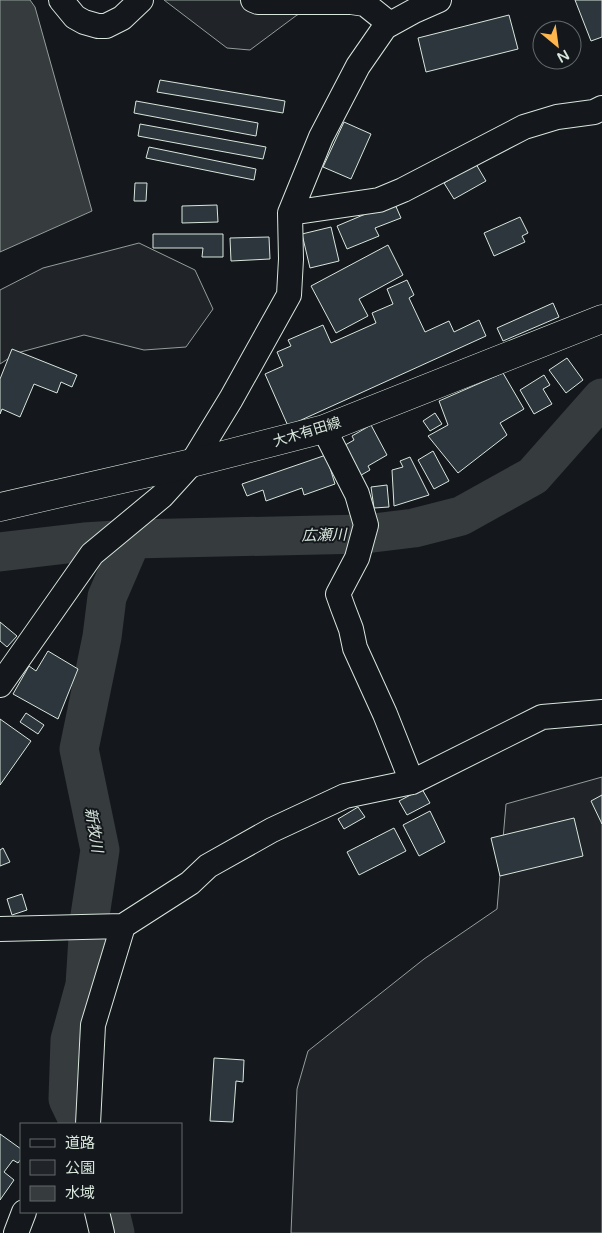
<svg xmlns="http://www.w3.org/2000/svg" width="602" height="1233" viewBox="0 0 602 1233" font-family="'Varela Round','Noto Sans JP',sans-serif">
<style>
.green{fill:#202428;stroke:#939e99}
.water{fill:#363b3e;stroke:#939e99}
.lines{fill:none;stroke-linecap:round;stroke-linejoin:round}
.river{stroke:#363b3e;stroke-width:39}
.building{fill:#2c363c;stroke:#d8e6dc}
.minor-casing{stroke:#d8e6dc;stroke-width:26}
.major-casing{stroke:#d8e6dc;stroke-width:29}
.minor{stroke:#14181c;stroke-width:24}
.major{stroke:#14181c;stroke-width:28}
.labels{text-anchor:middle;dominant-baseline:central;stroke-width:4;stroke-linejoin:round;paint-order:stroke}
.street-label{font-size:14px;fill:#d8e6dc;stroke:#14181c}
.water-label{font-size:15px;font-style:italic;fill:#d8e6dc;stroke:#14181c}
</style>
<rect width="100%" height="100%" fill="#14181c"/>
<!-- green -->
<path class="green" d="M164,0H345L297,15L250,50L227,48Z
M139,243L195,270L213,309L186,347L144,350L84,335L17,353L0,364V290L43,268Z
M602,777V1233H291L297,1089L308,1051L424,959L497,909L506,804Z"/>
<!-- water -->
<path class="water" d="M0,0H30L35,7L92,211L0,252Z"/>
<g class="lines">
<!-- river -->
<path class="river" d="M0,552L84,542L132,539L365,534L414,528L461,516L533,476L602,398
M80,1124L68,1099L70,1040L85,985L89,922L100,850L79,749L102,637L107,597L132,539
M110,1212L115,1233"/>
</g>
<!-- building -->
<path class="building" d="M575,0H602V37L591,41Z
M509,15L518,49L426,72L418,38Z
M160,80L285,101L283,113L157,92Z
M136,101L258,123L256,136L134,113Z
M344,122L371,134L351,179L323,167Z
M140,124L266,147L263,159L138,136Z
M149,147L256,169L254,180L146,158Z
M476,164L486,181L454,199L444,183Z
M135,183H147L146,201H134Z
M394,202L401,218L375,228L379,236L347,249L337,226Z
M217,205L218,222L182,223V206Z
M520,217L528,233L522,236L525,242L494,256L484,233Z
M331,227L339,261L310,268L302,234Z
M153,234H223V257H202L203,248H153Z
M269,237L270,259L231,261L230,238Z
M388,245L403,275L359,299L368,316L336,333L311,286Z
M407,280L414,295L409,298L425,332L449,321L454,332L479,320L486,336L288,426L265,374L283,366L277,352L291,346L288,340L323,325L331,343L376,323L372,313L393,304L387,289Z
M553,303L559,317L503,341L497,328Z
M12,349L77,375L72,387L61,382L57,393L34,384L20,417L2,409L0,414V379Z
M567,358L583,380L566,393L549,370Z
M503,373L524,409L500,423L507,435L458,473L428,436L448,425L439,401Z
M544,375L550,385L543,389L552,404L534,414L520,390Z
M435,413L442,424L430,431L423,421Z
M371,425L387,455L368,466L370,470L356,478L340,448L354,440L352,436Z
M433,451L449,481L434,489L418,460Z
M326,455L335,484L304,495L302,488L266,501L263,490L247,496L242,484Z
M410,457L429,495L394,506L392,470L403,467L400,461Z
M387,485L389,507L374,508L371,487Z
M0,622L17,636L7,647L0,641Z
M48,651L78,669L58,719L13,694L29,666L36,671Z
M26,713L44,725L38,734L20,722Z
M0,719L31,741L0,785Z
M422,789L430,803L407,815L399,801Z
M602,795V824L591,801Z
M358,807L365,817L344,829L338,819Z
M430,811L445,842L419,856L403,825Z
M574,818L583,856L500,876L491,838Z
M394,828L406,851L359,875L347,852Z
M3,848L10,862L0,866V850Z
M22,894L27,910L12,915L7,899Z
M214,1058L244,1060L243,1082L236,1081L233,1122L210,1121Z
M0,1134L21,1149V1159L18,1163L13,1160L4,1172L14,1180L0,1200Z"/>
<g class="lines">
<!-- minor casing -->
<g class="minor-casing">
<path id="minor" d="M61,0L75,17L84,22L98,26H106L122,18L141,0
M253,0L258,2H351L365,4L390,24
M290,213L379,200L403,190L524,127L557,117L594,112L602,108
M324,429L357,494L366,525L357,558L338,594L343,608L351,629L355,648L385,714L412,782
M0,685L92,554L162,496L192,463L231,399L289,295L291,259L290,213L321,137L358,66L385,27L414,11L439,0
M0,929L123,926
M88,1124L93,1025L123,926L190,883L208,866L272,830L345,796L412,782L542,717L602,712
M97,1212L102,1233
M16,1233L24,1212"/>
</g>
<!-- major casing -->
<g class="major-casing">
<path id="major" d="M0,507L192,463L324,429L602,319"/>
</g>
<!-- minor -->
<use href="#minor" class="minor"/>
<!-- major -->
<use href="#major" class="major"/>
</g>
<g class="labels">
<!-- street labels -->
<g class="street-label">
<text transform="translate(307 432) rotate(-17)">大木有田線</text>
</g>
<!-- water labels -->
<g class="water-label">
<text transform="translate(324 535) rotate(-1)">広瀬川</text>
<text transform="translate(94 830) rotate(81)">新牧川</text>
</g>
</g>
<!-- legend -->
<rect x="20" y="1123" width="162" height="90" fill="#14181c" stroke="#626a69"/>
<rect x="30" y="1139" width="25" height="8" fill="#14181c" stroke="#626a69"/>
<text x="65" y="1148" font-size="15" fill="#d8e6dc">道路</text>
<rect x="30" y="1160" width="25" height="15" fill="#202428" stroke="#626a69"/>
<text x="65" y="1173" font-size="15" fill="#d8e6dc">公園</text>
<rect x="30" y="1186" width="25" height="15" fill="#363b3e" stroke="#626a69"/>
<text x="65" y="1198" font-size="15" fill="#d8e6dc">水域</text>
<!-- north arrow -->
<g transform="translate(557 45) rotate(151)"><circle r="24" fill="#14181c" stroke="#626a69"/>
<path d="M0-4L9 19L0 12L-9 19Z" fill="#ffb74d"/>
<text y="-8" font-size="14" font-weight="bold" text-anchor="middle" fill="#d8e6dc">N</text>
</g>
</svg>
